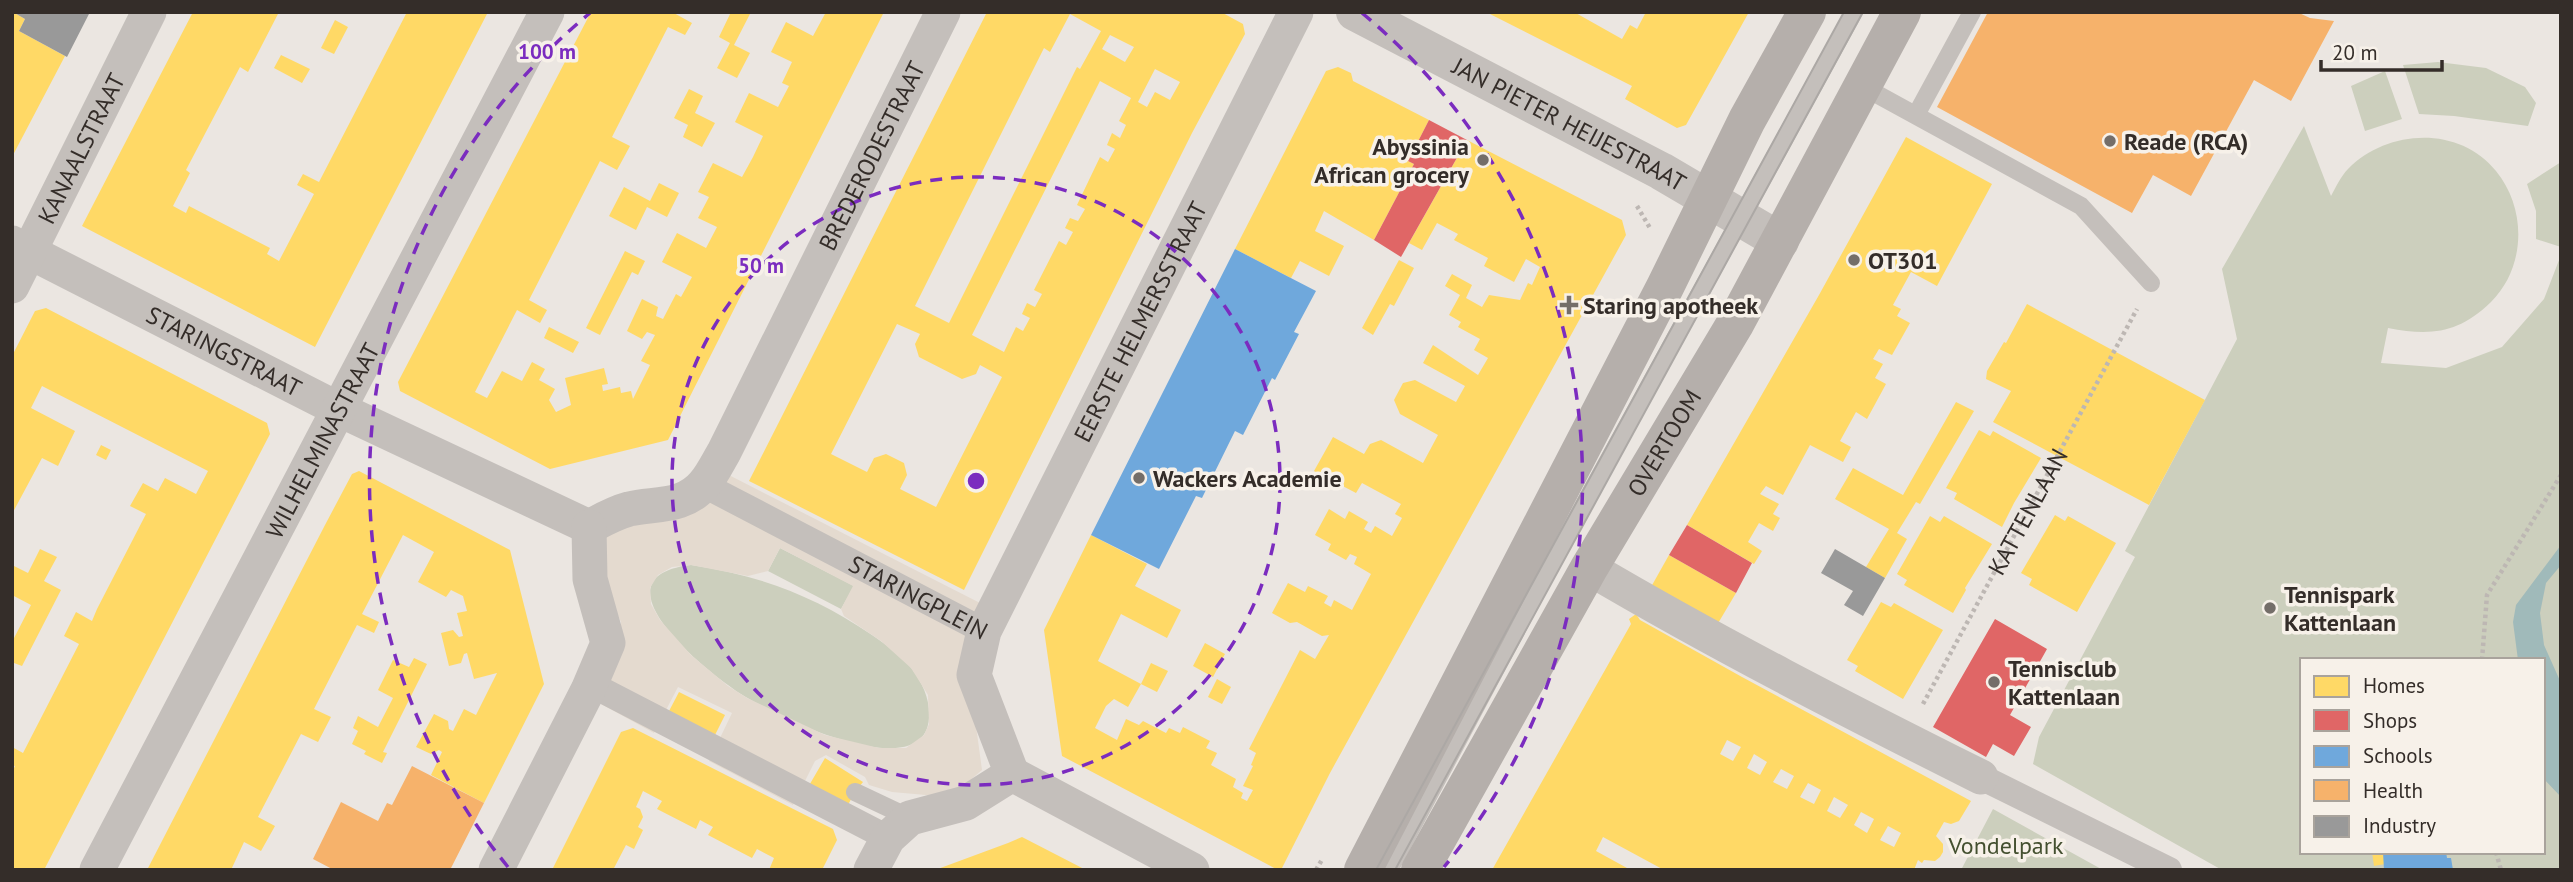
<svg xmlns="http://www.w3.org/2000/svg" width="2573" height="882" viewBox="0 0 2573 882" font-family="'PT Sans',sans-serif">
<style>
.green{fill:#cccfbd;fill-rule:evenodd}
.plaza{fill:#e4dacf;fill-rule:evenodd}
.water{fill:#a0baba}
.homes{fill:#ffd966;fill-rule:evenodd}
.shops{fill:#e06666}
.schools{fill:#6fa8dc}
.health{fill:#f6b26b}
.industry{fill:#999}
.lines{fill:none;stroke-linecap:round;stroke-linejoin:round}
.path{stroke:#bdb7b3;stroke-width:4.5;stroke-dasharray:3.5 3.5;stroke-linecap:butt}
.service{stroke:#c4bfbb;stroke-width:18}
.pedestrian{stroke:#c4bfbb;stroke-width:26}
.minor{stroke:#c4bfbb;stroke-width:35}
.tertiary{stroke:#c4bfbb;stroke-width:38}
.secondary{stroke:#b5afab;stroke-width:38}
.tram{stroke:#aca8a5;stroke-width:2}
.ring{fill:none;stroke:#7b2cbf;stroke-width:3.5;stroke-dasharray:12 9}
.poi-dot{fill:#746e69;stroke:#f7f1e9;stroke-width:2.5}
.labels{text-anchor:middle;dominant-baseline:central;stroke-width:7;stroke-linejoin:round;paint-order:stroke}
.street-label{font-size:24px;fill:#342d29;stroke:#f7f1e9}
.poi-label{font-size:24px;font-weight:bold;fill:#342d29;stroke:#f7f1e9;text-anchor:start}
.park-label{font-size:24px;fill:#445030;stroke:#f7f1e9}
.centre{fill:#7b2cbf;stroke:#f7f1e9;stroke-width:3.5}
.ring-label{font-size:21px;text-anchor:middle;font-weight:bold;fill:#7b2cbf;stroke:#f7f1e9;stroke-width:7;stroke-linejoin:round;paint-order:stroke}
</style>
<rect width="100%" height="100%" fill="#ebe6e1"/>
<!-- green -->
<path class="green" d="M2438,62L2486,68L2525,87L2536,103L2528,126L2454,116L2419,114L2403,65Z
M2385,71L2402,119L2365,131L2351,86Z
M2304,126L2331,196C2336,187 2341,176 2348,169C2387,129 2459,125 2496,171C2527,209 2526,267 2491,302C2458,334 2430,336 2388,328L2381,363L2446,368L2502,347L2544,299L2561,255V870H2222L2033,764L2039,737L2135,557L2125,551L2237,339L2222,269ZM2302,660H2543V852H2302Z
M2561,162V247L2536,239V211L2527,184Z
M780,548L854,586L841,609L768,571Z
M691,565C759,575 815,596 872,635C885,644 902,656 912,669C923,684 930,699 929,718C925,780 808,730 778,714C761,705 743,697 728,685C694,661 595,576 691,565Z
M1993,809L2103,870H1961Z"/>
<!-- plaza -->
<path class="plaza" d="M723,472L982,604L957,674L976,726L982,770L960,789L937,796L892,792L869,785L865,777L826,755L815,761L793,805L709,761L732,713L678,687L654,733L592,699L620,643L621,622L605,587L606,537ZM780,548L853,586L841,609L844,616L881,641L911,668L928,695L929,724L924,735L906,748H879L825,735L747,698L728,686L691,655L660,620L651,604L650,588L658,575L672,567L691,565L748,576L768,571Z"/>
<!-- water -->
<path class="water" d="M2561,545V565L2546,583L2540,613L2544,645L2561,683V797L2543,778V660H2518L2513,622L2516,605Z"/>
<!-- homes -->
<path class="homes" d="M13,12L25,19L19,31L65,56L12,157Z
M193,12H279L248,72L240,67L186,170L190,173L173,206L186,213L189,206L270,248L267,254L279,261L314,194L297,185L303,174L319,182L407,12H488L315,347L82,226Z
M591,12H672L692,23L685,35L668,27L612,137L630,146L623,159L617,170L600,161L529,300L547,310L540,323L517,310L475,392L487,398L502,371L522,381L532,362L545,369L539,380L555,389L549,400L556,412L571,405L565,378L604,368L608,384L602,385L603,391L620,387L621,393L631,391L633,399L650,365L641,361L655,335L647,332L642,339L627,331L642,299L658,307L656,316L663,319L676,294L681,297L692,277L662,262L677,233L706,248L717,227L698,218L709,197L698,192L713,163L742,177L753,157L763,136L735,122L749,93L778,107L789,86L782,83L792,62L771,52L786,22L813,36L826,12H884L668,440L550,469L400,391L398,382Z
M731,12H751L734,45L750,53L737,78L717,68L730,43L719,37Z
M987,12H1221L1243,24L1245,34L1192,133L964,590L749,481ZM1070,14L1101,31L1080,69L1077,67L949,323L915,306L1044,48L1050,52ZM1110,35L1134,47L1125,62L1102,49ZM1155,69L1180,82L1170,100L1155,92L1147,107L1138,102ZM1100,81L1131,98L1119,121L1126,125L1120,138L1112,133L1107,145L1115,149L1108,162L1100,157L1077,205L1085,209L1078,221L1070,218L1065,228L1073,232L1066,245L1059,241L1034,290L1042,294L1035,307L1027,303L1022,314L1030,318L1023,331L1016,327L1004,352L972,335ZM897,324L920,334L915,344L919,357L962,379L976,374L980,365L1002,377L936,507L900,489L907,475L904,463L886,454L874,458L867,472L831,454Z
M1486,12H1574L1622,39L1630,25L1637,29L1646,12H1749L1686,125L1677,128L1625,99L1632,86Z
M335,20L348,27L334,54L321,48Z
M281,55L310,69L302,83L274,68Z
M1338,67L1351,73L1353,81L1429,120L1408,161L1414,164L1374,240L1324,211L1315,231L1344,246L1329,276L1300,261L1291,278L1235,249L1326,71Z
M689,89L703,96L695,113L715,123L702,147L683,137L688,125L674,118Z
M1906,137L1992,184L1937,286L1911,272L1893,305L1901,309L1897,316L1910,323L1892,355L1879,349L1873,359L1883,364L1875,378L1886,384L1867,419L1856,412L1840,441L1851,447L1843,462L1810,445L1783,495L1766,486L1760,494L1779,504L1773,514L1780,518L1773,531L1759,523L1748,542L1762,551L1754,564L1687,525L1819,295Z
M1467,140L1622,220L1626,235L1330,773L1281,870H1278L1062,756L1044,630L1091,535L1147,564L1135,586L1181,610L1167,638L1121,614L1098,661L1141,684L1128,707L1114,699L1106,706L1095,728L1117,740L1126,719L1139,725L1143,721L1166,733L1169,728L1180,733L1183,727L1210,741L1206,748L1217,753L1211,765L1236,779L1233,787L1243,793L1241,798L1247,801L1253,790L1243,786L1253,766L1251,765L1256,753L1249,749L1300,650L1315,659L1329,635L1322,636L1297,622L1290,623L1272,613L1288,583L1305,592L1308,586L1328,596L1324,603L1331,607L1334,600L1352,610L1371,574L1354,564L1357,557L1350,554L1346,560L1328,550L1331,544L1315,535L1329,509L1345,519L1349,511L1368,522L1364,529L1371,533L1375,526L1392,536L1402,518L1395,514L1401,504L1362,483L1356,493L1314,471L1333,437L1364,454L1370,444L1381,440L1423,463L1438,435L1400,414L1394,400L1403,383L1415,380L1456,402L1465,386L1423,363L1433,345L1478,375L1488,358L1474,350L1480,339L1458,327L1461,322L1449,315L1460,295L1445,286L1452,274L1472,285L1466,298L1482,307L1489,295L1520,300L1528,283L1532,285L1540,267L1526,259L1514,282L1484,266L1488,258L1454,240L1458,234L1437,223L1422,250L1409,243Z
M659,183L679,193L667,217L647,207L636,230L609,216L624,187L650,201Z
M625,251L645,261L638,275L632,272L600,335L586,328Z
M1399,260L1414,268L1394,306L1390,304L1373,335L1362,328Z
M2027,304L2205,400L2149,505L1993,422L2011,391L1986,379L1987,371L2004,342L2006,343Z
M46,308L267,423L270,434L44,870H12V773L15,766L12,765V747L23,753L79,644L64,636L76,612L92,621L97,609L146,514L130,506L143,483L158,491L165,478L196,494L208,471L42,386L31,408L75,431L58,466L42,458L12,514V356L35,311Z
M549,327L579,342L573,353L544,338Z
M1956,402L1974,411L1920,504L1916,502L1897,533L1907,539L1885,578L1866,567L1889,529L1835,499L1853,468L1903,495Z
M1979,430L1990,436L1993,431L2041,458L2014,503L2002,527L1954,499L1957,493L1946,488Z
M101,445L111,450L106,460L96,455Z
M359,471L510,550L544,684L484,803L431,775L442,752L439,750L431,754L416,747L434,714L448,721L449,729L453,731L464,709L476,715L497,673L474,679L467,653L464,654L461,663L449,666L441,633L453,630L459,637L463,636L457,613L467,611L463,596L451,590L446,597L418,582L434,552L403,535L362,614L379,622L374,633L357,625L314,709L331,717L318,742L301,734L258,817L275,826L261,851L244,842L231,870H147L325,525L352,474Z
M2055,515L2065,521L2068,516L2116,543L2077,612L2029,585L2032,579L2021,573Z
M1930,516L1940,522L1944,516L1992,544L1965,588L1966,590L1953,613L1904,585L1907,580L1897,574Z
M40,549L57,557L44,581L61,590L22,666L14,663L12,667V642L31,605L12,595V565L28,573Z
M1669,555L1736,593L1717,625L1651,587Z
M1881,602L1891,607L1894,603L1943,630L1903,699L1855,671L1858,666L1847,660Z
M1636,614L1640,620L1742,677L1971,801L1959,821L1951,824L1944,822L1936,836L1943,844V852L1940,857L1935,861L1924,860L1922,863L1918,860L1914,870H1664L1603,837L1596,851L1627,868L1626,870H1492L1631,624L1629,619ZM1727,740L1741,747L1733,761L1720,754ZM1754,754L1767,762L1760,775L1747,768ZM1781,769L1794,776L1787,789L1773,782ZM1808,783L1821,790L1814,804L1800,797ZM1834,797L1848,805L1840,818L1827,811ZM1861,812L1874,819L1867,833L1854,825ZM1888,826L1901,833L1894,847L1880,840Z
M1205,643L1225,654L1213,677L1193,666Z
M414,658L427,664L383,752L387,753L382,763L364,754L366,751L352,744L358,731L353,728L358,716L378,727L393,698L378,690L393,660L409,667Z
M1151,663L1168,671L1157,692L1141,684Z
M1217,679L1231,687L1222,704L1208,697Z
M679,692L725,715L714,737L668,713Z
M633,728L833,829L837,840L822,870H769L774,858L757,849L752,858L729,846L708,835L713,827L700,820L696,829L657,809L662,801L643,791L636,807L640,809L643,817L638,827L643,830L634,849L626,845L613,870H552L621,732Z
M825,758L863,782L855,792L844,812L807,789Z
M1022,837L1086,870H935L1008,843Z
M2372,852H2383L2385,864L2374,866Z"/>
<!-- shops -->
<path class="shops" d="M1429,120L1467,140L1401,257L1374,240L1414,164L1408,161Z
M1687,525L1752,563L1736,593L1669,555Z
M1995,619L2047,649L2010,715L2031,727L2014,756L1993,744L1986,757L1933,727Z"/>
<!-- schools -->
<path class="schools" d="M1235,249L1316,291L1294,332L1299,334L1275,380L1272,378L1243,435L1235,431L1202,498L1196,496L1159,569L1091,535Z
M2383,852H2446L2447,858H2451L2453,870H2384Z"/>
<!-- health -->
<path class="health" d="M1988,12H2297L2310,18L2334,21L2291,101L2254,80L2191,196L2153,175L2132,213L1937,107Z
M412,766L484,803L450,870H334L313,859L341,802L378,821L387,803L392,805Z"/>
<!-- industry -->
<path class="industry" d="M13,12H90L67,57L19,31L25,19Z
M1835,549L1885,578L1863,616L1844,605L1853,591L1821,573Z"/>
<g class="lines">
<!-- path -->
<g class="path">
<path d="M1637,206L1650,228"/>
<path d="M2482,660L2487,595L2561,475"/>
<path id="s1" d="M1923,704L2137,309"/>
<path d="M2496,852L2501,870"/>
<path d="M1316,870L1323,858"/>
</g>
<!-- service -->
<path class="service" d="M1862,86L2081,206L2151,283
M1916,115L1972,12
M855,792L910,818
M1389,870L1551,565L1854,12"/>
<!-- pedestrian -->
<g class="pedestrian">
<path id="s2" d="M704,485L984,631"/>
<path d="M588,690L598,688L888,838"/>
<path d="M1981,777L2169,870"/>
</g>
<!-- minor -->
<g class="minor">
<path id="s3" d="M12,243L338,409L589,527"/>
<path id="s4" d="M12,286L149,12"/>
<path id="s5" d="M589,527C602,520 614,513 629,509C656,503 684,508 704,484C712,475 718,462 724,452L943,12"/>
<path d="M1589,568C1716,643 1849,711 1981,777"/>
<path d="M1012,774L1192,870"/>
<path id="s6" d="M97,870L547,12"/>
<path d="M496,870L588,690L608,643L590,579L589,527"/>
<path id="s7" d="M871,870L888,838L910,818L966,803L1012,774L974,675L984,631L1296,12"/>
</g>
<!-- tertiary -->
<path class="tertiary" id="s8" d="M1355,12L1661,171L1780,241"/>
<!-- secondary -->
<g class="secondary">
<path d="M1363,870L1665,287L1747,120L1807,12"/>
<path id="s9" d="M1420,870L1589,568L1735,324L1902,12"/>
</g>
<!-- tram -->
<path class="tram" d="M1376,870L1844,12
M1395,870L1863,12"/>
</g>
<!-- distance rings -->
<g class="ring">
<circle cx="976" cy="481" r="304"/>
<path d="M508 867A607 607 0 0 1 590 13M1362 13A607 607 0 0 1 1444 867"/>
</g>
<!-- markers -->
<g class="poi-dot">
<circle cx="2110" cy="141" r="7"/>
<circle cx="1483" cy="160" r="7"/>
<circle cx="1854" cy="260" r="7"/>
<path d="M1565.5 294.5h7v7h7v7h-7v7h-7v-7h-7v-7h7z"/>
<circle cx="1139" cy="478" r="7"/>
<circle cx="2270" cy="608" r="7"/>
<circle cx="1994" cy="682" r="7"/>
</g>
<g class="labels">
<!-- street labels -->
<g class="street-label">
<text stroke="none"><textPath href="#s8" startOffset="242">JAN PIETER HEIJESTRAAT</textPath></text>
<text stroke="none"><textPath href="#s4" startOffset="154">KANAALSTRAAT</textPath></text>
<text stroke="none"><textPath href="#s5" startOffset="494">BREDERODESTRAAT</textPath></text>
<text stroke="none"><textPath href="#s7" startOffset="676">EERSTE HELMERSSTRAAT</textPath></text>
<text stroke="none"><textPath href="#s3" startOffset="238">STARINGSTRAAT</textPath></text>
<text stroke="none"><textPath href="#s6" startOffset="485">WILHELMINASTRAAT</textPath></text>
<text stroke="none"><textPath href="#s9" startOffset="492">OVERTOOM</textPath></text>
<text stroke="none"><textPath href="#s1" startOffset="219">KATTENLAAN</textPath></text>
<text stroke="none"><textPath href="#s2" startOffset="242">STARINGPLEIN</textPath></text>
</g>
<!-- poi labels -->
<g class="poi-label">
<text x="2124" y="141">Reade (RCA)</text>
<text x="1469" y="146" text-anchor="end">Abyssinia<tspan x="1469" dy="28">African grocery</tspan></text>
<text x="1868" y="260">OT301</text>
<text x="1583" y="305">Staring apotheek</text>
<text x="1153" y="478">Wackers Academie</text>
<text x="2284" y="594">Tennispark<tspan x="2284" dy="28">Kattenlaan</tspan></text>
<text x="2008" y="668">Tennisclub<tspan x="2008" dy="28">Kattenlaan</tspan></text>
</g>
<!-- park labels -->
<g class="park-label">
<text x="2006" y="845">Vondelpark</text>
</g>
</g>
<circle cx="976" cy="481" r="10" class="centre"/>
<g class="ring-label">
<text x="547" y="59">100 m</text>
<text x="761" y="273">50 m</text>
</g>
<!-- border -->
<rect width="2573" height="882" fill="none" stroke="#342d29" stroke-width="28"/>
<!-- legend -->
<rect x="2300" y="658" width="245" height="196" fill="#f7f1e9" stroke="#a9a39c" stroke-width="2"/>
<rect x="2314" y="676" width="35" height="21" fill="#ffd966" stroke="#a9a39c" stroke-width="2"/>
<text x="2363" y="693" font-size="21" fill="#342d29">Homes</text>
<rect x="2314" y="710" width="35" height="21" fill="#e06666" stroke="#a9a39c" stroke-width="2"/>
<text x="2363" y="728" font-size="21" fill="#342d29">Shops</text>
<rect x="2314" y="746" width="35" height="21" fill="#6fa8dc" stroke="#a9a39c" stroke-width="2"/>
<text x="2363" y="763" font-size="21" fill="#342d29">Schools</text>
<rect x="2314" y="780" width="35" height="21" fill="#f6b26b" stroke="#a9a39c" stroke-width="2"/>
<text x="2363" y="798" font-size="21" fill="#342d29">Health</text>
<rect x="2314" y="816" width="35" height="21" fill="#999999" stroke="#a9a39c" stroke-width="2"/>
<text x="2363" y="833" font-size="21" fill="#342d29">Industry</text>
<!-- scale -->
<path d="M2321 60v10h121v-10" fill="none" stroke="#342d29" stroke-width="3.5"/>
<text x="2332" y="60" font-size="21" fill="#342d29" stroke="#f7f1e9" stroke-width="5" paint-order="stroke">20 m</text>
</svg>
